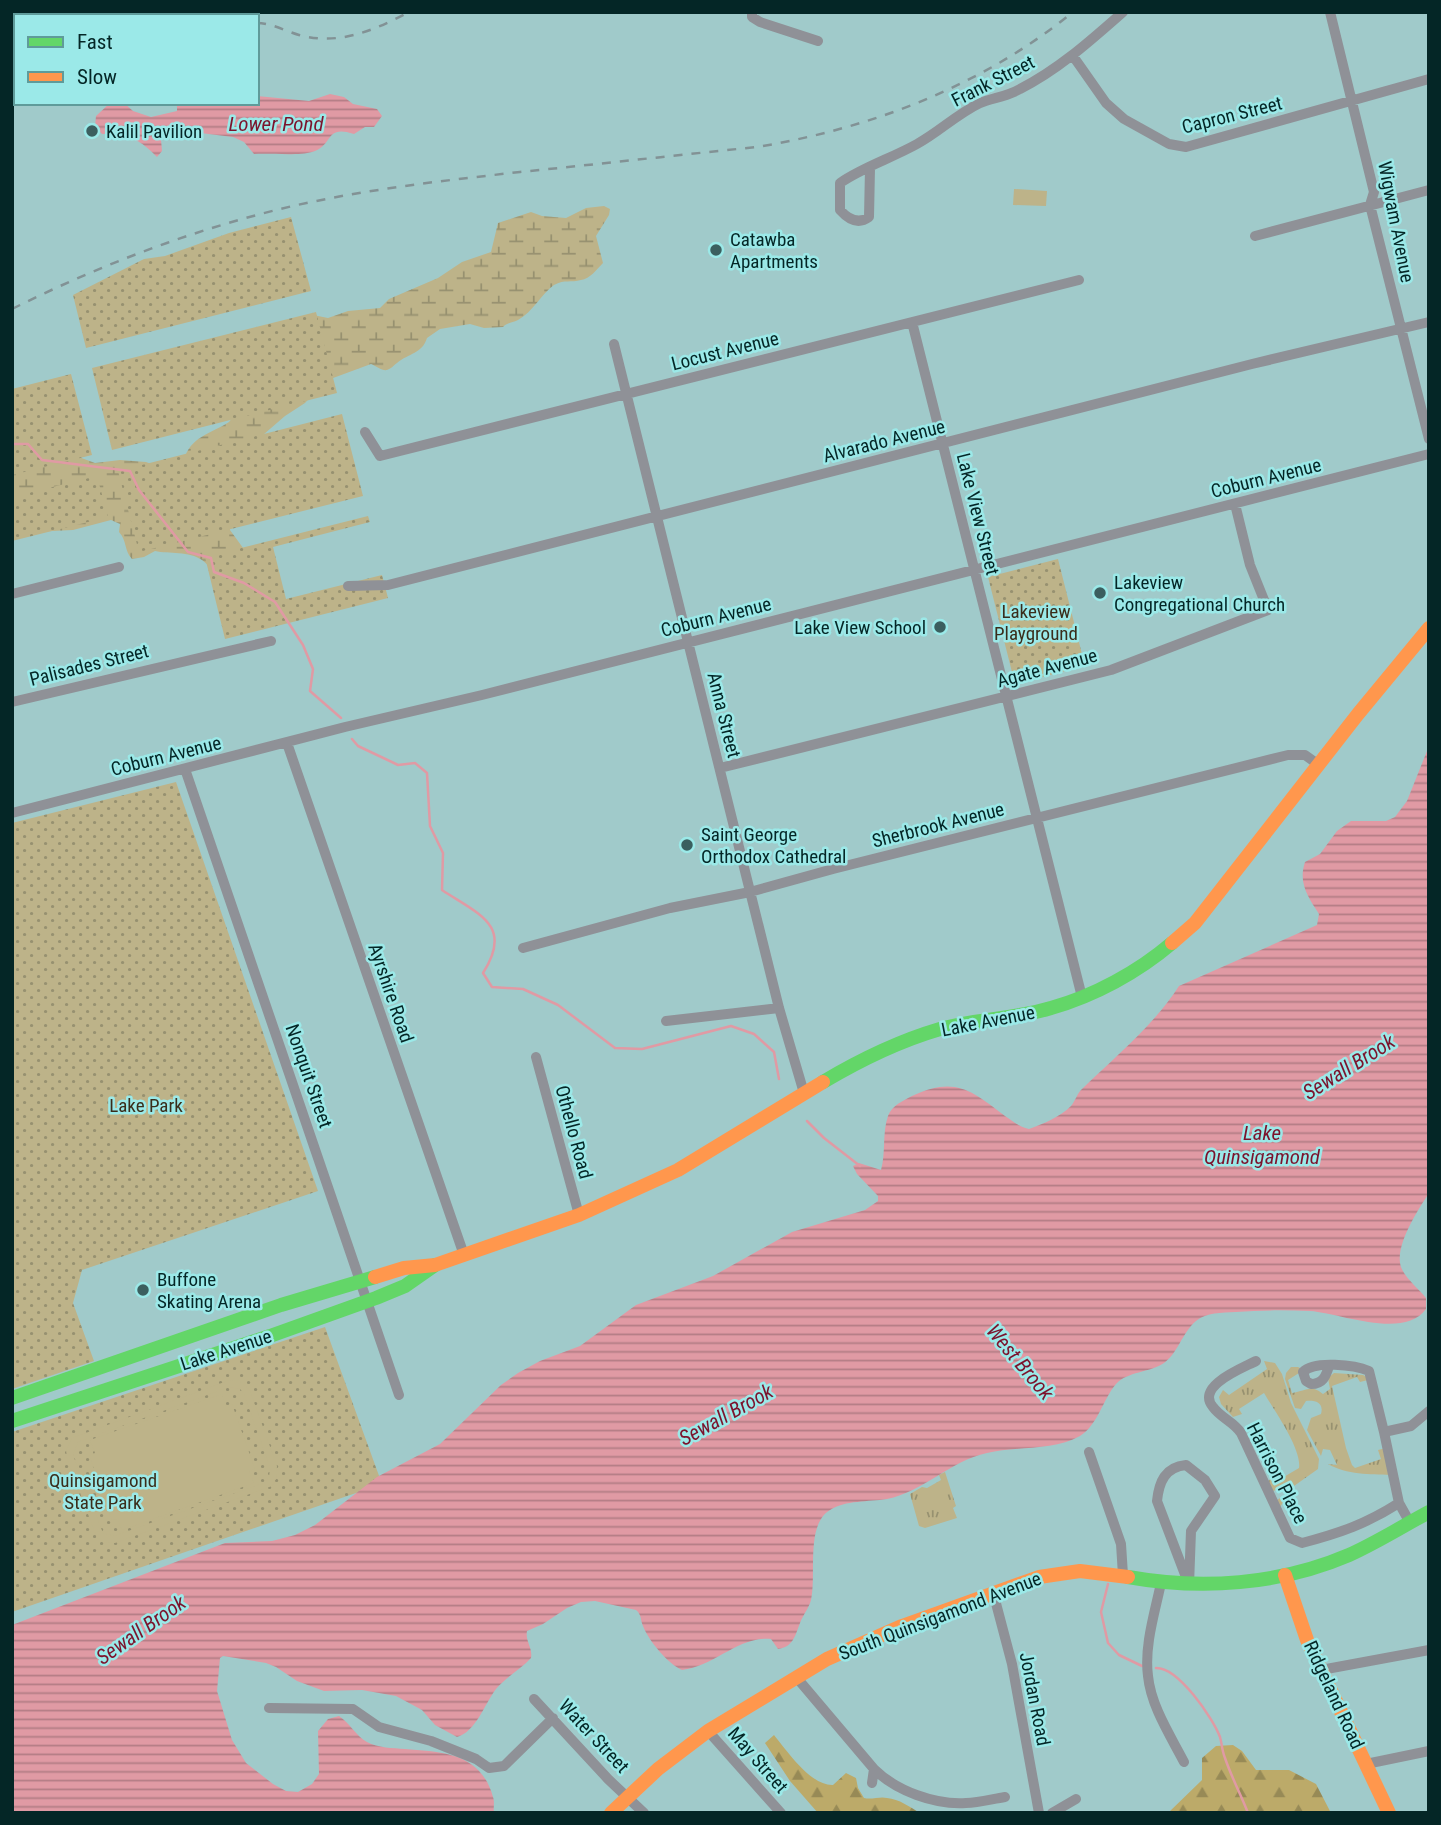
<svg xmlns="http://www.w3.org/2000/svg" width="1441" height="1825" viewBox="0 0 1441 1825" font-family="'Roboto Condensed',sans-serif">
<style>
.grass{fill:url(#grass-tufts)}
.forest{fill:url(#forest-firs)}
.wetland{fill:url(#wetland-marsh)}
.park{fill:url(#park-dots)}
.pitch{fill:#bdb389;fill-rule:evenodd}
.water{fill:url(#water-rules)}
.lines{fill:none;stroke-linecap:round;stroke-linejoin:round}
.stream{stroke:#e09aa4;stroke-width:2.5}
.street{stroke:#8f9197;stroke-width:10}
.fast{stroke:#63d668;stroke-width:14}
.slow{stroke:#ff974d;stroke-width:14}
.rail{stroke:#829295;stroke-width:2.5;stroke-dasharray:9 9;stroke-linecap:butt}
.poi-dot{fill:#3b5f5f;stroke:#9be9e8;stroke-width:2.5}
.labels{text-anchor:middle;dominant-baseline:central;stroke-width:5;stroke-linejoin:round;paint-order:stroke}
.street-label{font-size:19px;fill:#042626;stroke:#9be9e8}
.poi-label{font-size:19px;fill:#042626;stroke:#9be9e8;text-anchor:start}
.park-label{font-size:19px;fill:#3a2d1b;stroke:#9be9e8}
.water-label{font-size:21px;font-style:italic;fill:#7c132c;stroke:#9be9e8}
</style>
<defs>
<pattern id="grass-tufts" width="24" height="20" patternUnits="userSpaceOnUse" patternTransform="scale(1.75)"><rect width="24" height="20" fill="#bdb389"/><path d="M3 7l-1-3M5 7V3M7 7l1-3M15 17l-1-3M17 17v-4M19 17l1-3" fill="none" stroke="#979170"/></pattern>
<pattern id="forest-firs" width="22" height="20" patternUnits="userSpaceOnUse" patternTransform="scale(1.75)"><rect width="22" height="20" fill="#bcaa69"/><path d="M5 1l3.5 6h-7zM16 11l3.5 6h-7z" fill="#978a56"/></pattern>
<pattern id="wetland-marsh" width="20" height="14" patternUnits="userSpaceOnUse" patternTransform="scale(1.75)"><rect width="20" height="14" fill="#bdb389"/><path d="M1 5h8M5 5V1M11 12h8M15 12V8" fill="none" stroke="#979170"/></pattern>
<pattern id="park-dots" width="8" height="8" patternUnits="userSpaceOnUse" patternTransform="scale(1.75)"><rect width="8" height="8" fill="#bdb389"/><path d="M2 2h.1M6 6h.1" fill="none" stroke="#979170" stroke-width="1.8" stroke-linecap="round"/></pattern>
<pattern id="water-rules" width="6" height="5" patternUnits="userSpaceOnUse" patternTransform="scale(1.75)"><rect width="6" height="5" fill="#e09aa4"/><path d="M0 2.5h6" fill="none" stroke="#b37d85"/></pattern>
</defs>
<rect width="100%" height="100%" fill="#a0caca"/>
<!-- grass -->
<path class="grass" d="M1264,1361L1275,1363L1282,1374L1291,1403L1319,1459L1318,1469L1294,1486L1280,1507L1277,1500L1285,1495L1282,1488L1273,1491L1268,1481L1274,1477L1277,1481L1299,1468C1302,1449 1274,1410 1264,1393L1239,1409L1242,1414L1233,1417L1221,1404L1219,1397L1223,1390L1229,1395L1267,1369Z
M1298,1367L1300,1368L1299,1373L1288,1380L1292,1393C1306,1391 1311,1384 1323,1394L1330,1389L1328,1378L1334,1373L1363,1375L1368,1378V1380L1360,1382L1357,1377L1332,1386L1346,1448L1352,1465L1355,1468L1381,1459L1378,1450L1386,1448L1390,1475C1370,1474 1347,1475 1328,1464L1337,1465L1330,1450L1323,1449L1321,1456L1307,1430L1311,1418L1321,1414C1324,1403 1316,1400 1306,1401L1301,1409L1295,1408L1285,1379L1286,1373L1291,1367Z
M945,1472L956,1506L953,1508L957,1518L925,1528L919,1526L910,1494L922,1487L927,1488L941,1480L939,1475Z"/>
<!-- forest -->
<path class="forest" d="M774,1735C787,1751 811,1786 833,1785L846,1773L856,1778L858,1788L864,1798C872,1800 880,1796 887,1798C899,1799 910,1807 920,1813H818L790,1781L765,1743Z
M1233,1745L1242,1751L1256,1770H1289L1316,1784L1331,1813H1168L1202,1780V1758L1216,1746Z"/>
<!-- wetland -->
<path class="wetland" d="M604,206L610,209L609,215L596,236L603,263C597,269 590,279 581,280C571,283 565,279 554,285C541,294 533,312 518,320C512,323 508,322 503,327L484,328L470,324L440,329L427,338C422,354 409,353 397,363C393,366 392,368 387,370C382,371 376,366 371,364L325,381L305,403L285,416L242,453L230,513V530L246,552L218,577C213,572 208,564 202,560C189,551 169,554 155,551L144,557L132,559C124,551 127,540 119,532L120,524L111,520L73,530L31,532L12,539V418L76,456L95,463L120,460L146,462L154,465L184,460C190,437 210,434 229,422L313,315L328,318L348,311L380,308L389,299L438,278L462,262L491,252L498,223L531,212L542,216L566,218L586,208Z"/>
<!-- park -->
<path class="park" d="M291,217L311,291L86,348L73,295L144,259L165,256L229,233Z
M316,312L337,393L112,450L92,368Z
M71,374L92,455L12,475V389Z
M342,414L363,496L139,552L118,471Z
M97,476L108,517L12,541V497Z
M368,516L370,522L273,547L286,599L382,575L388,598L225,639L205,557Z
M1058,559L1085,666L1015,684L988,577Z
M176,782L318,1191L82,1270L73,1303L94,1361L12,1389V823Z
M325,1327L382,1484L12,1612V1432Z"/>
<!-- pitch -->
<path class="pitch" d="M1014,189L1047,191L1046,206L1013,205Z
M236,1380L243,1383L250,1391L277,1466L276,1479L272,1486L115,1543L103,1542L97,1538L67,1458L66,1450L72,1438L227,1381ZM229,1387L240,1389L244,1394L270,1467L269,1478L263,1483L114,1536L103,1533L73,1455L78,1442Z
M222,1394L226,1406L232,1404L255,1469L249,1471L254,1483L122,1530L118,1519L112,1520L89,1455L95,1453L90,1440Z"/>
<!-- water -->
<path class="water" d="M330,94L344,97L353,104L377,109L382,116L374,127H365L354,134C324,124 334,146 312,152C299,156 270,153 254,154L244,142L233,137L160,128L162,151L157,157C140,139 127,133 102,134L95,126L96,116L110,103H124L133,111L151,117L177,111V103H257V96L309,101Z
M1429,746V1193C1418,1210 1394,1246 1401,1267C1405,1278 1419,1289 1426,1298V1309C1404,1340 1340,1313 1310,1311C1285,1310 1260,1310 1236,1312C1221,1313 1207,1312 1196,1321C1182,1333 1178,1353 1164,1363C1149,1373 1128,1371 1116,1384C1103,1399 1098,1425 1080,1436C1053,1451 1017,1446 987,1453C950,1461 923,1492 887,1499C868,1502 846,1500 830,1510C805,1525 817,1575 811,1600C809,1608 803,1615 800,1623C795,1636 793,1647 778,1649L771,1639C738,1636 714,1667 682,1670C667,1663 649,1641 643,1626C640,1619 642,1615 636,1610L595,1601L581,1602L567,1608L543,1624L527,1631C525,1641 533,1648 531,1658C521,1669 506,1677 496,1689C485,1703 476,1732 457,1737L435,1725L422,1710L396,1696L362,1690L324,1691L297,1681L276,1667L266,1663L223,1656L220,1658L217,1691L232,1740L246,1763L273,1784L286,1791L298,1792L312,1784L319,1774L318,1731L328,1719L339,1716C350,1723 356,1736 367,1742C378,1748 393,1748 405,1749C443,1752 481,1753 493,1797C495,1803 493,1807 494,1813H12V1625L225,1543L272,1541L295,1535L315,1525L377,1477L440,1444L501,1385L518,1373L540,1361L580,1346L636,1305L713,1276L792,1232L865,1210L878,1201V1196L857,1174L853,1166L859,1163L881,1170C886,1153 882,1133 888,1116C892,1105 903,1101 912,1096C955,1076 971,1090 1005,1116C1013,1121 1019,1127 1029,1129C1043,1124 1060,1117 1071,1106C1076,1100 1077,1093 1083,1088C1117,1055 1153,1026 1179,986L1317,925L1319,914C1308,897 1298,883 1305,862L1320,854L1337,831L1351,821H1386L1395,817L1407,801Z"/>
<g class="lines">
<!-- stream -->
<path class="stream" d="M12,444H28L42,460L130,471L139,490L188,552L211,558L214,572L244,583L275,602L303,645L313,669L310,691L341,718
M352,739L358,746L398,765L415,763L427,773L430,826L443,853L442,890C478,914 514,925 483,973L492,987L523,989L558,1005L615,1048L642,1049L731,1026L754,1034L774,1052L779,1079
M807,1121L824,1138L860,1166
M1108,1584L1101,1612L1108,1643L1119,1655L1142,1666
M1156,1668C1178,1667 1213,1718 1220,1737C1222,1744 1222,1751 1225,1758C1231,1776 1241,1795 1248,1813"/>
<!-- street -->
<path class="street" d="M752,12V17L760,22L818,41
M1330,12L1374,192L1370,205L1429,439
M1073,56L1106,103L1124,119L1169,144L1186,147L1429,79
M870,168L869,217C858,225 848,219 840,210V183C863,167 892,158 917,144C939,132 957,114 980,103C993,98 1008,96 1020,89C1059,69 1090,41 1123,12
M1255,236L1429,190
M912,322L1082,997
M614,344L779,1008L804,1093
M365,432L380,456L1079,280
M348,586L388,585L1252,364L1429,322
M12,594L119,567
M12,702L271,641
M287,743L464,1255
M720,768L1111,670L1268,610L1250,565L1235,504
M185,769L399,1395
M12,813L345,727L482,695L1429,454
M523,948L670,908L750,892L833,869L1288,755H1305L1319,765
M666,1021L779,1008
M536,1057L579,1215
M1256,1361C1243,1368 1195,1386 1213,1407C1221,1418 1234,1422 1241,1433L1290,1538L1302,1543C1340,1533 1366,1524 1399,1503
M1329,1366C1326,1376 1323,1384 1311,1384L1306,1381L1303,1372C1314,1360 1355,1365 1369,1371L1384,1432
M1089,1452L1121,1544L1123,1575
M1186,1465L1205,1480L1215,1496L1191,1531L1189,1585L1157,1501C1159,1482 1165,1467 1186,1465Z
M1409,1521L1399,1503L1384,1432L1411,1426L1429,1411
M1161,1583C1155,1612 1144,1646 1148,1676C1151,1706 1170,1735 1184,1762
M993,1592L1012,1664L1039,1813
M1321,1670L1429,1650
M797,1678L874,1769C896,1791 935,1805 966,1803C979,1803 992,1799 1005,1797
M534,1699L608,1779L644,1813
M269,1708L353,1709L379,1727L431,1741L476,1759L489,1768L504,1766L553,1718
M708,1731L781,1813
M1366,1764L1429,1751
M872,1783L874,1769
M1052,1813L1076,1799"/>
<!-- fast -->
<path class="fast" d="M823,1082C860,1060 899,1041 940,1029C976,1019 1015,1019 1051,1008C1094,996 1138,972 1172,943
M12,1398L281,1305L375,1277
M12,1421L270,1336L376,1298L405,1286L435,1265
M1128,1577C1201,1590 1279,1585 1349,1555C1376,1543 1403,1526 1429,1512"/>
<!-- slow -->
<path class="slow" d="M1172,943L1195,923L1358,714L1429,628
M375,1277L404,1268L435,1265L579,1215L678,1170L823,1082
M1285,1575L1307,1640L1389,1813
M611,1813L658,1769L708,1731L827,1659L902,1626L1039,1577L1080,1571L1128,1577"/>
<!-- rail -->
<path class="rail" d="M128,12L136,16
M95,16L101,12
M257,23C272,23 285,31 299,35C339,46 375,30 409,12
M12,309C98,266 187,232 280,209C359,190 440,181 520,172C599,164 678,155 757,147C872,128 982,86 1073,12"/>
</g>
<!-- markers -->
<g class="poi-dot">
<circle cx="92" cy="131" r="7"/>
<circle cx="716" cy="250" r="7"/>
<circle cx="1100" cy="593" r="7"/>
<circle cx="940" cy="627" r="7"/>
<circle cx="687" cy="845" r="7"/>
<circle cx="143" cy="1290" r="7"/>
</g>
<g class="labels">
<!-- street labels -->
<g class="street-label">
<text transform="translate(993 81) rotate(-27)">Frank Street</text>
<text transform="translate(1232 115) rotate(-14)">Capron Street</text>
<text transform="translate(1396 222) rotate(79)">Wigwam Avenue</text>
<text transform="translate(725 351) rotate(-14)">Locust Avenue</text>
<text transform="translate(884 441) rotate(-14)">Alvarado Avenue</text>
<text transform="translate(1266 478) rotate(-14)">Coburn Avenue</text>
<text transform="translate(978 514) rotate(76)">Lake View Street</text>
<text transform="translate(716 617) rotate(-14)">Coburn Avenue</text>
<text transform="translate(89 665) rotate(-14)">Palisades Street</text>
<text transform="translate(1047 668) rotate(-15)">Agate Avenue</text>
<text transform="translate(724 715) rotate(76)">Anna Street</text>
<text transform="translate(166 756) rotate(-14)">Coburn Avenue</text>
<text transform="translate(938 825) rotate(-14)">Sherbrook Avenue</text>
<text transform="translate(391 993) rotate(71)">Ayrshire Road</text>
<text transform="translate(988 1021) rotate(-11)">Lake Avenue</text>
<text transform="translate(309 1076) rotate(71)">Nonquit Street</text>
<text transform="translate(574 1132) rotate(75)">Othello Road</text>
<text transform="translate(226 1350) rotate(-18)">Lake Avenue</text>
<text transform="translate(1277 1473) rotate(63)">Harrison Place</text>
<text transform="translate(940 1616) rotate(-21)">South Quinsigamond Avenue</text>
<text transform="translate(1334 1695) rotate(65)">Ridgeland Road</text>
<text transform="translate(1035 1699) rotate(79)">Jordan Road</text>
<text transform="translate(594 1736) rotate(47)">Water Street</text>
<text transform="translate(758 1760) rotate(49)">May Street</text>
</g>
<!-- poi labels -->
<g class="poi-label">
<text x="106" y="131">Kalil Pavilion</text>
<text x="730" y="239">Catawba<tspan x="730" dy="22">Apartments</tspan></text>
<text x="1114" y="582">Lakeview<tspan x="1114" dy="22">Congregational Church</tspan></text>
<text x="926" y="627" text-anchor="end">Lake View School</text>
<text x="701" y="834">Saint George<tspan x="701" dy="22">Orthodox Cathedral</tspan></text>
<text x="157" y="1279">Buffone<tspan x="157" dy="22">Skating Arena</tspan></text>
</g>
<!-- park labels -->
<g class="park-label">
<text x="1036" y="611">Lakeview<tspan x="1036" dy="22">Playground</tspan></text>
<text x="146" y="1105">Lake Park</text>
<text x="103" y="1480">Quinsigamond<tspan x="103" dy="22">State Park</tspan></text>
</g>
<!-- water labels -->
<g class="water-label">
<text x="276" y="124">Lower Pond</text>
<text transform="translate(1349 1067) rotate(-32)">Sewall Brook</text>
<text x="1262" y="1133">Lake<tspan x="1262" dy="24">Quinsigamond</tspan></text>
<text transform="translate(1020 1362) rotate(50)">West Brook</text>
<text transform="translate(726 1415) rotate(-29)">Sewall Brook</text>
<text transform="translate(141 1630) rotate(-35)">Sewall Brook</text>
</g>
</g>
<!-- border -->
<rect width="1441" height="1825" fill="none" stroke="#042626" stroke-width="28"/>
<!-- legend -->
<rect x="14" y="14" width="245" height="91" fill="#9be9e8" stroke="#5f9b9a" stroke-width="2"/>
<rect x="28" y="37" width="35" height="10" fill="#63d668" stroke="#5f9b9a" stroke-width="2"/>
<text x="77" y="49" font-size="21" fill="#042626">Fast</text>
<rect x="28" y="72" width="35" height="10" fill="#ff974d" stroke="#5f9b9a" stroke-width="2"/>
<text x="77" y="84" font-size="21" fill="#042626">Slow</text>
</svg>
